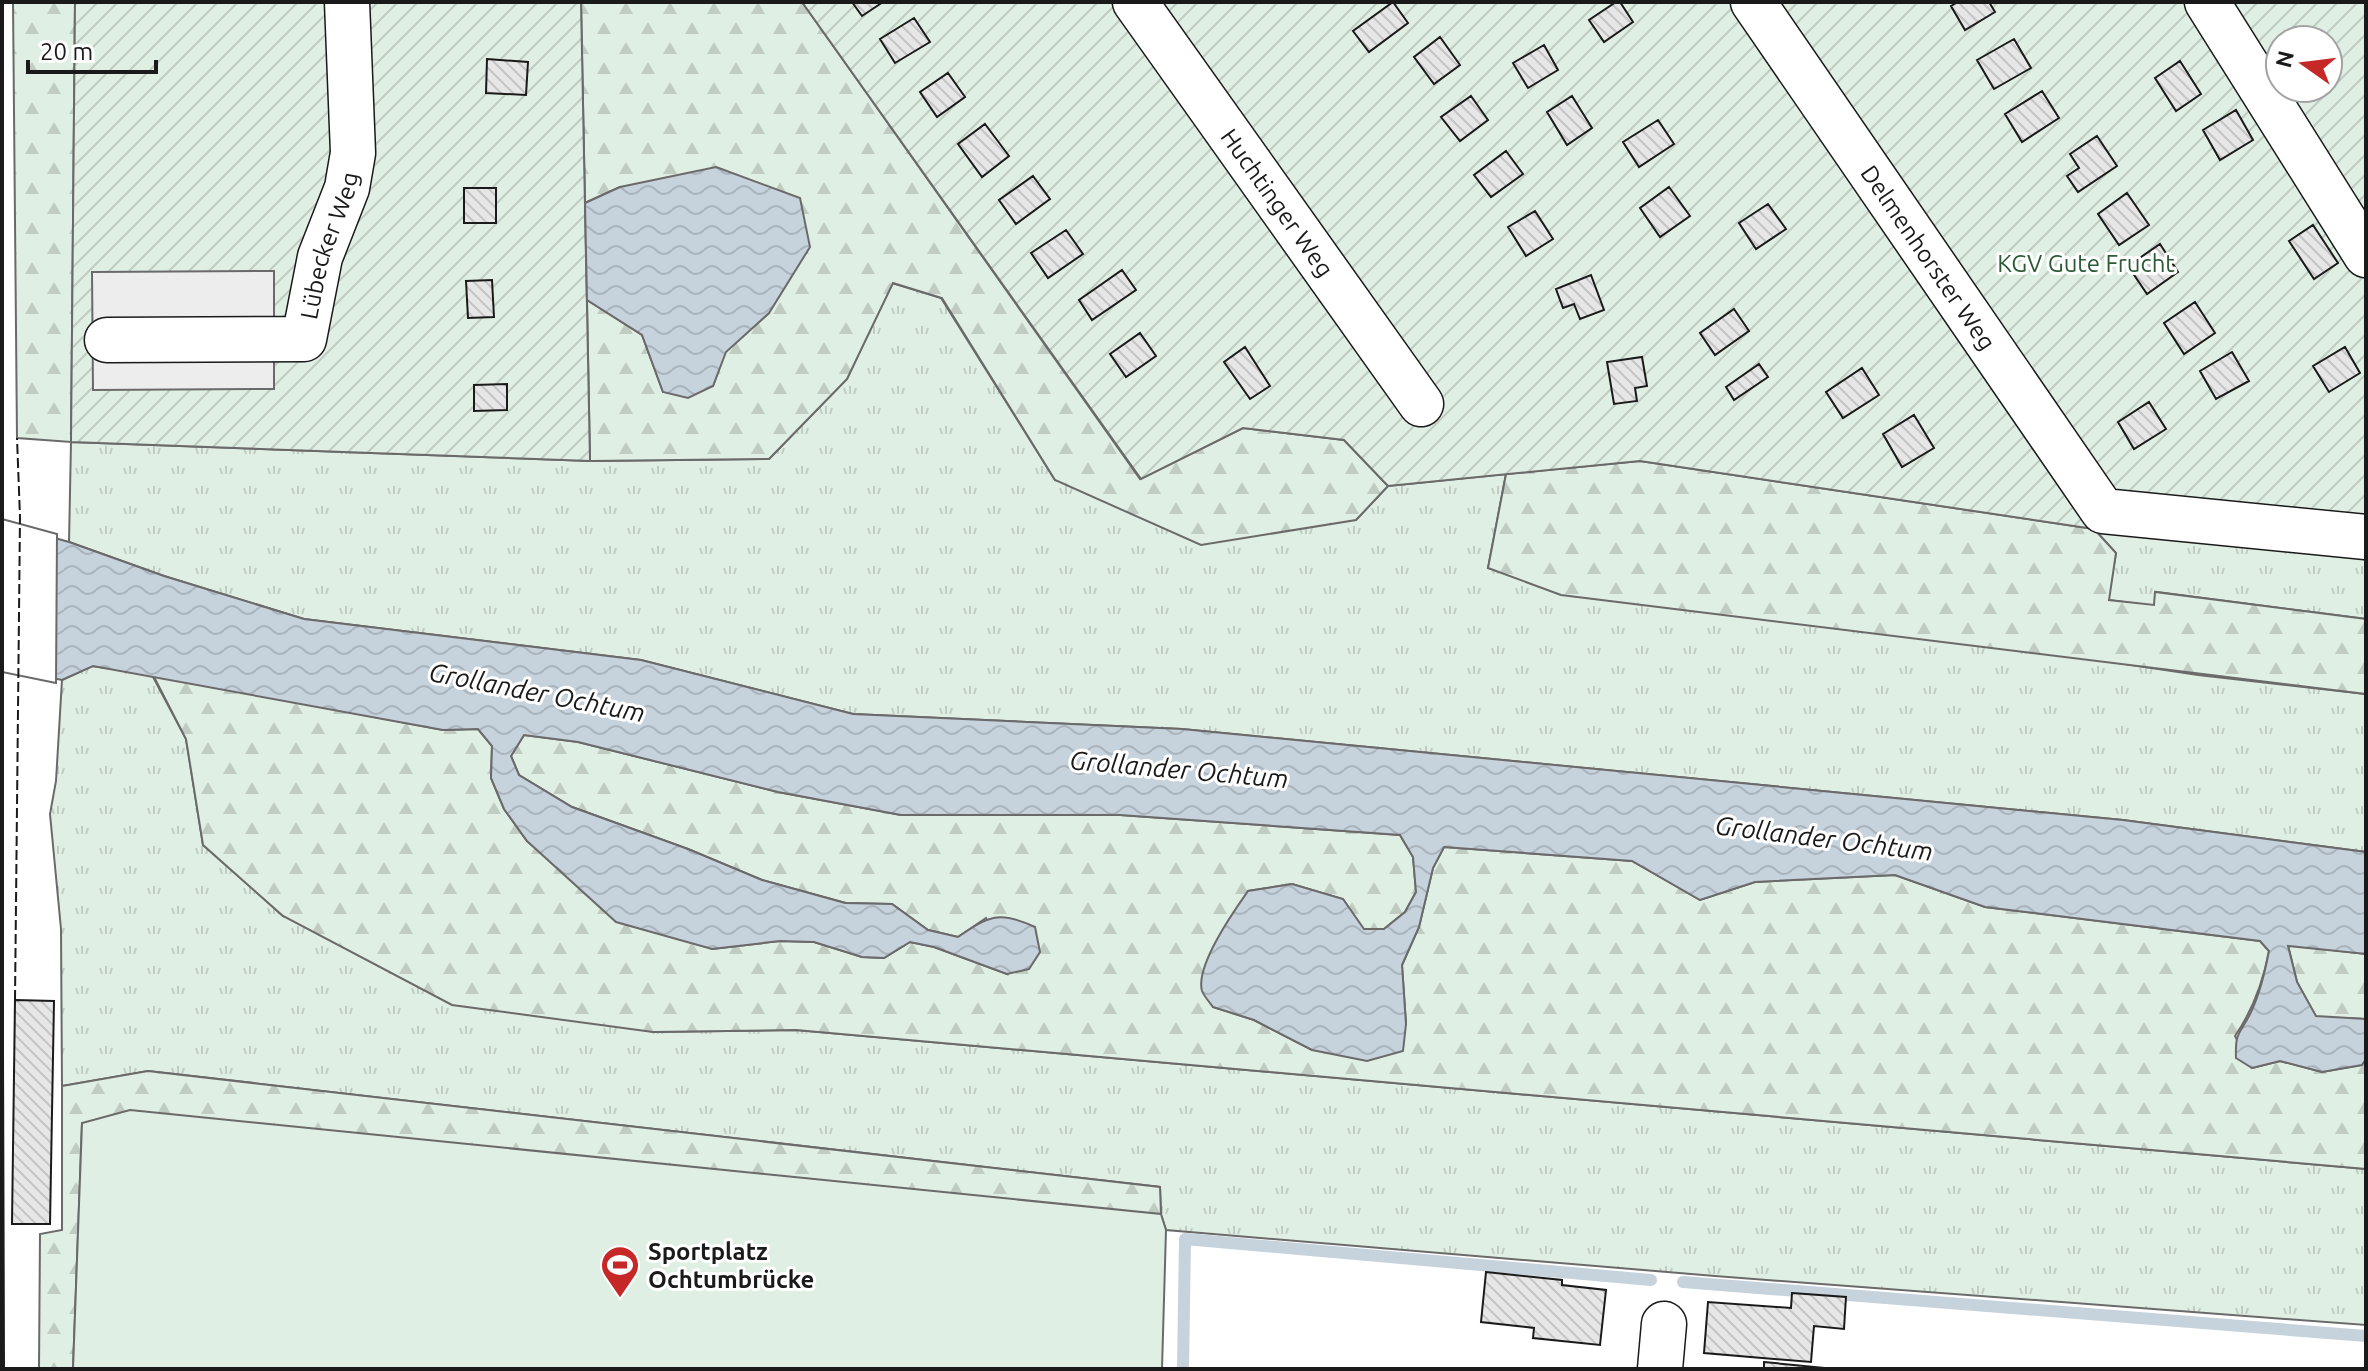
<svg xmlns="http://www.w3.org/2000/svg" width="2368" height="1371" viewBox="0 0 2368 1371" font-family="Ubuntu,sans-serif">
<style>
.grass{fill:url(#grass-tufts);stroke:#6a6a6a;stroke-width:2}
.forest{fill:url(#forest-firs);stroke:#6a6a6a;stroke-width:2}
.garden{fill:url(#garden-furrows);stroke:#6a6a6a;stroke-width:2;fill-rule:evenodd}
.pitch{fill:#e0efe3;stroke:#6a6a6a;stroke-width:2}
.parking{fill:#ededed;stroke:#6a6a6a;stroke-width:2}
.water{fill:url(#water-waves);stroke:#6a6a6a;stroke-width:2}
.pier{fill:#fff;stroke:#6a6a6a;stroke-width:2}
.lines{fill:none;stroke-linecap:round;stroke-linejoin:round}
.stream{stroke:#c6d2dc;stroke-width:12}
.building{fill:url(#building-back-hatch);stroke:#1a1a1a;stroke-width:2}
.minor-casing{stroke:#1a1a1a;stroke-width:47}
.minor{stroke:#fff;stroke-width:44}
.tram{stroke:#1a1a1a;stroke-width:2}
.fence{stroke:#1a1a1a;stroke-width:2;stroke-dasharray:10 4;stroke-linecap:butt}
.labels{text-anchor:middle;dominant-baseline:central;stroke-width:6;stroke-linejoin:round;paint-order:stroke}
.street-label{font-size:24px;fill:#1a1a1a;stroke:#fff}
.park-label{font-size:24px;fill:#2b5a34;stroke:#fff}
.poi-label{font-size:24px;font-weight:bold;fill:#1a1a1a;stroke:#fff;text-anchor:start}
.water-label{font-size:26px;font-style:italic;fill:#1a1a1a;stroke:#fff}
</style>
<defs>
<pattern id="grass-tufts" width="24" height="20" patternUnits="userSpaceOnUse" patternTransform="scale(2)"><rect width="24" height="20" fill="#e0efe3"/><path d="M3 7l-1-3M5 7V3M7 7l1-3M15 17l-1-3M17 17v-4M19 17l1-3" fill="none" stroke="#c0ccc2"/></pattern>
<pattern id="forest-firs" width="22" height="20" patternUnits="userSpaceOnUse" patternTransform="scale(2)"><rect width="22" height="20" fill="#e0efe3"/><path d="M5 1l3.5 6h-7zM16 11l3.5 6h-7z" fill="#c0ccc2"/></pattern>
<pattern id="garden-furrows" width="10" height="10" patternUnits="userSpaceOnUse" patternTransform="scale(2)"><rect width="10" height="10" fill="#e0efe3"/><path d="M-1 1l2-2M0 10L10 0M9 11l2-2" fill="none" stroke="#c0ccc2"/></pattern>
<pattern id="water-waves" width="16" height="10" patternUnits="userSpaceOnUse" patternTransform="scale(2)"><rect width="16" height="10" fill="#c6d2dc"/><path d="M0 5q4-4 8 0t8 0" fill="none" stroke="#aab4bc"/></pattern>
<pattern id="building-back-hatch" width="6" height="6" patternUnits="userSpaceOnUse" patternTransform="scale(2)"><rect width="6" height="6" fill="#e6e6e6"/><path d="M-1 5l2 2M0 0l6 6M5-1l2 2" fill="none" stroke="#c5c5c5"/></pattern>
</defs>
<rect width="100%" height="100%" fill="#fff"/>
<!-- grass -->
<path class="grass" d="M892,283L941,298L1055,480L1356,520L1388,486L1506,474L1488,568L2198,675L2366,694V852L2123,820L1182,729L853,714L641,660L304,619L164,576L69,542L71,442L590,461L769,459L847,379Z
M2094,529L2366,548V619L2156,592L2155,606L2108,600L2116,553Z
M92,666L152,675L186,739L203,845L283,916L653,1032L796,1030L2366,1169V1325L1715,1276L1166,1230L1161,1215L1160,1187L148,1071L62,1086L61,929L50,814L56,781L62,680Z"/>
<!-- forest -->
<path class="forest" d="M13,2H75L71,442L17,438Z
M581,2H802L1140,479L1243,428L1344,440L1388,486L1356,520L1201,545L1055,480L942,298L893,283L847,379L769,459L590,461L587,300L642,335L663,392L713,386L725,352L769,313L620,187L585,203Z
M1640,461L2094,529L2116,553L2109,600L2154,605L2155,592L2366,619V694L1561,595L1488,568L1506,474Z
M153,675L443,730L478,729L492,746L491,778L504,809L527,841L559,868L712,949L780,941L814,942L862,957L884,958L910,942L934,947L1007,974L986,918L958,937L928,930L892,904L846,903L762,880L688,849L572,807L519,775L511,756L524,735L578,742L778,792L901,815H1120L1400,835L1413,857L1416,892L1405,912L1384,929L1364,930L1343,899L1292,884L1248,891L1213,1007L1254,1020L1312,1050L1406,1024L1402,965L1419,927L1433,868L1444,847L1632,861L1700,900L1755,882L1895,875L1985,907L2260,941L2269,951C2263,983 2253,1010 2235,1036L2252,1068L2280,1061L2322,1072L2361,1065L2366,1059V1169L796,1030L653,1032L452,1005L283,916L203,845L186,739Z
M2288,945L2366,954V1019L2316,1017L2297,982Z
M148,1071L1160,1187L1161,1215L82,1123L73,1369H39L40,1234L62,1230V1086Z"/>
<!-- garden -->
<path class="garden" d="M75,2H581L590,461L71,442Z
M802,2H2366V548L2094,529L1640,461L1388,486L1344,440L1243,428L1141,479ZM2280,40H2328V88H2280Z"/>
<!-- pitch -->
<path class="pitch" d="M130,1110L1161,1214L1166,1230L1162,1369H73L82,1123Z"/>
<!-- parking -->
<path class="parking" d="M274,271V389L93,390L92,272Z"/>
<!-- water -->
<path class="water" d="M716,167L800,198L810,247L769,313L726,352L713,386L688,398L663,392L642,335L587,300L585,203L620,187Z
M2,523L69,542L164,576L304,619L641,660L853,714L1182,729L2123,820L2366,852V954L2288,946L2297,982L2316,1016L2366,1019V1059L2362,1065L2322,1072L2280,1061L2252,1068L2236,1058C2235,1030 2240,1035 2251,1012C2260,993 2265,972 2269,951L2260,941L1985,907L1895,875L1755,882L1700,900L1632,861L1444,847L1433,868L1419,927L1402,965L1406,1024L1403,1051L1367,1061L1312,1050L1254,1020L1213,1007C1210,1003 1204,996 1202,991C1195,966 1234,911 1248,891L1292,884L1343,899L1364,929H1384L1405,912L1416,892L1413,857L1400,835L1120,815H901L778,792L578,742L524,735L511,756L519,775L572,807L688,849L762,880L845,903L892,904L928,930L958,937C989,916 999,910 1035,927L1040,952L1029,969L1007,974L934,947L910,942L884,958L862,957L814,942L780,941L712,949L616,922L527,841L504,809L491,778L492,746L478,729L443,730L93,666L62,680L2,668Z"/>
<!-- pier -->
<path class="pier" d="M2,519L57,534L56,683L2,672Z"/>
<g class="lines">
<!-- stream -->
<path class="stream" d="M1683,1282L2366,1336
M1183,1369L1185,1239L1651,1280"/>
</g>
<!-- building -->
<path class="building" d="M852,2H883L862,16Z
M1393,2L1408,23L1369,52L1353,31Z
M1616,2H1620L1633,22L1604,42L1589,20Z
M1958,2H1989L1995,12L1965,30L1951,6Z
M914,18L930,42L895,63L880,39Z
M1440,37L1460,65L1434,84L1414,57Z
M2014,39L2031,68L1994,89L1977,60Z
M1544,45L1558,70L1528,88L1513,63Z
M487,59L528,62L526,95L486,93Z
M2180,61L2201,94L2176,111L2155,78Z
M948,73L965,97L937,117L920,92Z
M2042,91L2059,118L2022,142L2005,114Z
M1471,96L1488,120L1460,141L1441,117Z
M1572,96L1592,128L1567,145L1547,112Z
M2236,110L2253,140L2220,160L2203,130Z
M1658,120L1674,144L1639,167L1623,142Z
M985,124L1009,156L982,177L958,144Z
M2097,136L2117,166L2078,192L2067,176L2079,168L2070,154Z
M1506,151L1523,174L1491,197L1474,175Z
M1033,176L1050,199L1016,224L999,200Z
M1669,187L1690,216L1660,237L1640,208Z
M464,188H496V223H464Z
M2127,193L2149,225L2119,245L2098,214Z
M1768,204L1786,229L1756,249L1739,223Z
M1535,211L1553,239L1526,256L1508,227Z
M2313,225L2338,263L2314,279L2289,241Z
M1066,230L1083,254L1048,278L1031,253Z
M2160,244L2178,272L2147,294L2128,266Z
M1122,270L1136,290L1092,320L1079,300Z
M1591,275L1604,310L1580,319L1574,304L1563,308L1556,289Z
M492,280L494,317L468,318L466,281Z
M2195,302L2215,333L2184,354L2164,323Z
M1734,309L1749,331L1715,355L1700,333Z
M1140,333L1156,356L1126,377L1110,354Z
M1245,347L1270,386L1250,399L1224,362Z
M2345,347L2360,373L2329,392L2313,366Z
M2232,352L2249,381L2216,399L2200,371Z
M1642,357L1647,386L1635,388L1637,401L1614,404L1607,362Z
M1759,364L1768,377L1734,400L1726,387Z
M1862,368L1879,395L1843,418L1826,392Z
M507,384V410L474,411V385Z
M2149,402L2166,429L2134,449L2118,422Z
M1914,415L1934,448L1902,467L1883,434Z
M15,1000L54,1001L50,1224H12Z
M1486,1272L1562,1280V1285L1606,1290L1600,1345L1533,1338L1534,1328L1481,1322Z
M1792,1293L1846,1297L1844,1329L1814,1326L1811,1362L1704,1353L1708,1302L1791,1308Z
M1764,1362L1835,1369H1764Z"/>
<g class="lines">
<!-- minor casing -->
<g class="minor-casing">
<g id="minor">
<path id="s1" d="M1135,2L1421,404"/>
<path id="s2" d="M1753,2L2103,511L2366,537"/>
<path d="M2207,2L2366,255"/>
<path id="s3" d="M107,340L304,339L320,257L347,188L353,153L347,2"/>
<path d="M1660,1369L1664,1324"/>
</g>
</g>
<!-- minor -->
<use href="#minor" class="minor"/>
<!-- tram -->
<path class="tram" d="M2,735L4,1369"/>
<!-- fence -->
<path class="fence" d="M15,1000L20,517L17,438"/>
</g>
<!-- icons -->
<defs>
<g id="stadium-pin" transform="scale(2)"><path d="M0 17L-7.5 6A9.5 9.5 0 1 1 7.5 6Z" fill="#c62828" stroke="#fff"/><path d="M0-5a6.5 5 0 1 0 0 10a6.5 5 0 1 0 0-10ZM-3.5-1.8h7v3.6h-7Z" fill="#fff"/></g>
</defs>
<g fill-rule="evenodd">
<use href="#stadium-pin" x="620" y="1265"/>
</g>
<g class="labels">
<!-- street labels -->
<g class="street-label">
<text stroke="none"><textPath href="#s1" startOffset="246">Huchtinger Weg</textPath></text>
<text stroke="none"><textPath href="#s3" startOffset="294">Lübecker Weg</textPath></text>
<text stroke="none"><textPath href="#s2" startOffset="310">Delmenhorster Weg</textPath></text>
</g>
<!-- park labels -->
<g class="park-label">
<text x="2086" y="263">KGV Gute Frucht</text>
</g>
<!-- poi labels -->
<g class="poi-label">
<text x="648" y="1251">Sportplatz<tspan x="648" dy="28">Ochtumbrücke</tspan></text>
</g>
<!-- water labels -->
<g class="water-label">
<text transform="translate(537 692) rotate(11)">Grollander Ochtum</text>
<text transform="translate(1179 769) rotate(5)">Grollander Ochtum</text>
<text transform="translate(1824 838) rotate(7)">Grollander Ochtum</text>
</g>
</g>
<!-- border -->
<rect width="2368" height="1371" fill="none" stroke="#1a1a1a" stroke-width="8"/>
<!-- north arrow -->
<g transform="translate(2304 64) rotate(284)"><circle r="38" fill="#ffffff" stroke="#a3a3a3" stroke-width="2"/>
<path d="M0-6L14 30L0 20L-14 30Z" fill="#c62828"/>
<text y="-12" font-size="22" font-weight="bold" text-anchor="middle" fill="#1a1a1a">N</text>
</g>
<!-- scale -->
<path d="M28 60v12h128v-12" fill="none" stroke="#1a1a1a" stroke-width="4"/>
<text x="40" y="60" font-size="24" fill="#1a1a1a" stroke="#ffffff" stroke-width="6" paint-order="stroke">20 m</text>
</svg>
